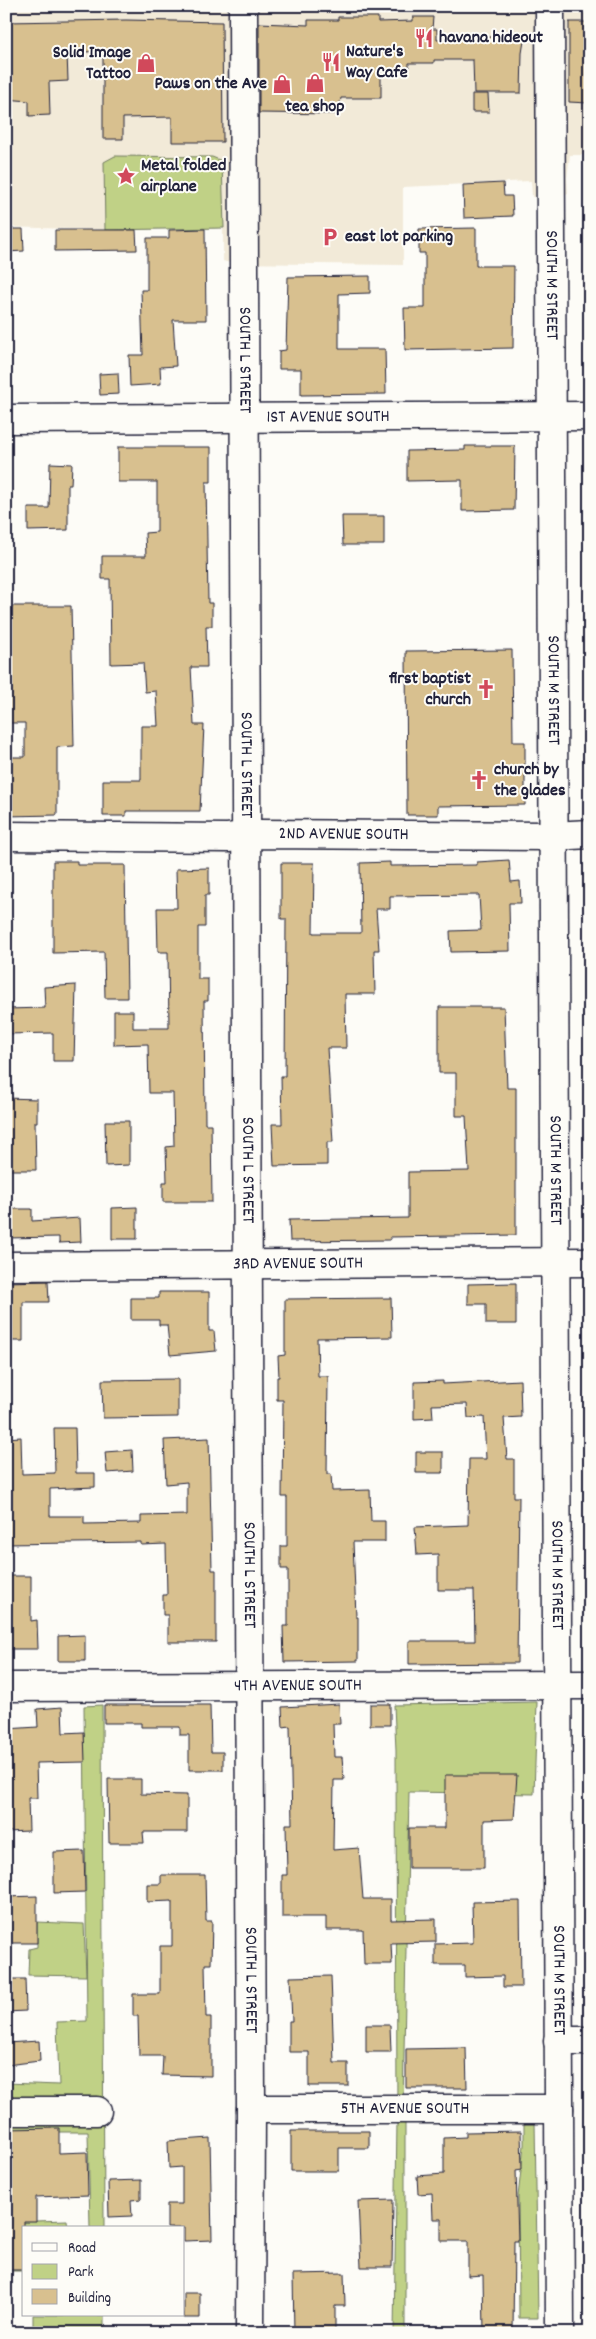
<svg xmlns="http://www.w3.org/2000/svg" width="596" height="2339" viewBox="0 0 596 2339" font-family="Dekko,sans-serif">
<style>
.built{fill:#f2ead8}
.green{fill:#c0d186;stroke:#717a60}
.building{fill:#d8c08f;stroke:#22223b}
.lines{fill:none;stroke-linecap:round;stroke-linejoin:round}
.minor-casing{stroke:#22223b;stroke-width:31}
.minor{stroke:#fdfcf7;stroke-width:28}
.labels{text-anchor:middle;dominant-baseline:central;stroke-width:4;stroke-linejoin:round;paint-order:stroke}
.poi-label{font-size:18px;font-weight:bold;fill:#22223b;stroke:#fdfcf7;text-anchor:start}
.street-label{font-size:18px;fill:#22223b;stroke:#fdfcf7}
</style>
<rect width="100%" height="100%" fill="#fdfcf7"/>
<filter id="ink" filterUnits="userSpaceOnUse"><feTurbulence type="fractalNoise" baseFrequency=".02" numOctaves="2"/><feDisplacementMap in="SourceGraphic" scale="10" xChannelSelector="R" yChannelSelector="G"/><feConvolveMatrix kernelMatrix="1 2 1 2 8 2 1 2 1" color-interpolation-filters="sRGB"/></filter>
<g filter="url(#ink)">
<!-- built -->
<path class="built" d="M6,6H590V155H570L567,178L568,194L532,197L531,181L403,187V265L230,263L223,261V228L105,230L6,227Z"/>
<!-- green -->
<path class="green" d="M115,156L212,157L222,161L224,228L105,230L104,162Z
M537,1702L534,1794L409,1792L403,2104L405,2122V2333H394L397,2122L396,1750L394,1705Z
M102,1705L104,2228H90L88,2132H6V2083L59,2085L57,2022L87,2021L84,1706Z
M37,1922L84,1924L86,1976L28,1975L29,1949L37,1947Z
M535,2122L538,2318H519L518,2196L524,2145V2124Z
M67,2220L68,2228H24V2271H6V2222Z
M33,2315H104V2333H33Z"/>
<!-- building -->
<path class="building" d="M338,17H378V22L413,21V17H433L432,29H437V40L525,35L522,53L521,93H474L473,60H434V63H409V68L381,70V98H341L338,114L259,113V23L308,25V20H338Z
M126,20L222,22L223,142H172V117L123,118V139H103V51L67,53L68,81L49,82L50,115L29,116V101L6,99V22Z
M569,22H590L588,103L569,102Z
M472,94H488L489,112H472Z
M503,183L504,196H512L513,216L464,218L463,185Z
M476,228V266H514L513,348L405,350L404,308H425V253H419V229Z
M6,229H23L24,251L6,252Z
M205,229L206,320H173L176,366L160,367L161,384L130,386L129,355H143L141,290H147V238H169V230Z
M55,230H136L137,250L55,251Z
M370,276V293L339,294V349H385L386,394L301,395V369H279V351L286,350L288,277Z
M118,373L119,394L100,395L99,374Z
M465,446H515L514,510L462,511V480L407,481V451L465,450Z
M118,447H211V482H206L208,603H212V626H206L207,667H191L194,725H204L200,811H126V816H103V780H141V726H158L156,691L145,692L143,663L111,664L110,579H102V556H146L145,533L157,532V482H118Z
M50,463L72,464L71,485H68V530L28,531V508H49Z
M342,516H384V545H343Z
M6,606H71L74,746L57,747V815L6,816V757H25V723H6Z
M512,650L513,742H525V805L438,806V815H407L406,651Z
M509,860L511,882L520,881L521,903H509L510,951L451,952L450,931L481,930L479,895L390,896V909H376L379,950H374L375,994H345L346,1048H327L333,1142H327V1165L274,1166L272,1124H282L281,1076H285L286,919H281V863H314L313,933H361L360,863L390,862V866L477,865V862Z
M53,861H77V865H125L127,998H105L104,952L53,953Z
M209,868V895H205V927H198V979H208V1001H204L205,1124H211L212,1202H163V1182H167L166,1147L174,1146L173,1093H149L148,1044L114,1045V1011H133V1028H169L168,952H158L157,908H177L176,869Z
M76,985L74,1061H53V1033L6,1034V1009L45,1008L44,987Z
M439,1007H504L507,1088H516V1235L390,1237V1240L290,1241L289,1220L408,1218V1172L469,1171L466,1116H456V1073H439Z
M6,1098L37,1099V1122H35L36,1170H6Z
M105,1121H129V1165L106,1166Z
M137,1207V1239H112V1208Z
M6,1209H32V1221L80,1218L81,1242L59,1243V1237L6,1238Z
M48,1281L49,1302H23V1341H6V1282Z
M516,1283V1324H486V1304H468V1284Z
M159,1292H209V1331H214L216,1351L170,1355L167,1325H159V1320H131V1298H159Z
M391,1298L392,1337L317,1338L318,1376H328L327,1474H331L332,1491L370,1490L371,1521H385V1542H353L356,1617H358V1661L284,1662L283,1626H288V1569H281V1546H287V1497H282L283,1400H277V1377H279L278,1356L285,1355V1299Z
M178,1379V1417L103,1418L102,1380Z
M520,1380L521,1417L504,1418L507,1459H514V1497H519L517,1663L409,1664V1641H475L474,1590H438V1554L417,1555L415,1527L468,1525L469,1459H486L484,1417L468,1418L467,1404L432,1405L433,1418L414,1419V1382L443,1381V1384Z
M54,1428H75L76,1473H95V1487L50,1489V1516H84V1524L141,1523V1516L187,1515V1482L166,1484L164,1440L209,1438L212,1570H216V1642H168V1615H163V1595H167L166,1544L141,1545V1542L6,1544V1438L21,1437L22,1474L55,1473Z
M132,1450L133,1471L107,1473L105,1452Z
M416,1452H443V1473H416Z
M6,1576H31V1621L37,1620L38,1649H6Z
M85,1635V1661H58V1636Z
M339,1704L340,1724H333L334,1757H342L344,1780H334L333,1850L359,1848L363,1899H391V1920L436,1919V1942L391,1943L392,1964H364L363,1930H326V1917H282V1875H287L286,1824H292L290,1726L283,1727L282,1707Z
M370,1704H390V1725H370Z
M104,1705H210L211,1752H223V1770H189V1735H180V1727H141V1723H104Z
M62,1707L63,1733L84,1732L85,1762L36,1763L37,1798H28L29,1831L6,1832V1729L38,1727L37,1709Z
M445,1775H517L514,1819L484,1820V1868H409V1828H445Z
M108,1779H141V1794L187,1795V1832H143L144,1843H109Z
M84,1851L85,1892L54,1893V1852Z
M161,1875H205L206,1921H212L211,1964H205L206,2017H211V2076L162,2075L163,2056H139L138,2016H133V1994H160V1946H172V1901L147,1902V1884H161Z
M37,1896V1943H6V1897Z
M520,1901L521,1987H503V1976L465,1977V1965H435V1944L473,1943L472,1902Z
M331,1976L334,2063H348V2086H309V2052H289V2021H292L290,1977Z
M6,1979H25L26,2011L6,2012Z
M366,2025H390L391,2052H366Z
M39,2041L40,2061L6,2065V2043Z
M466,2048L467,2088H406V2049Z
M59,2128V2153L87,2152L88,2195L36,2197V2222H24V2270H6V2129Z
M291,2131H369V2148H339V2171H291Z
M521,2131L522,2169L516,2170L518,2241H514L513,2333H484L483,2275L468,2276V2241H441V2219H433L432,2193L418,2194L417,2176L444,2174V2138L466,2137V2132Z
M210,2138L212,2240L184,2241V2228H167V2204H182V2167L169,2168L168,2141Z
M141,2180V2199L131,2200L132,2216L109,2217L108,2181Z
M393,2200L392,2267H361L358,2201Z
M344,2273L345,2306H335V2333H294L293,2274Z
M184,2293H200V2318H184Z"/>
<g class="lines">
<!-- minor casing -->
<g class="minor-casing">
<g id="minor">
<path id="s1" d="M243,6L251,2109L250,2333"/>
<path id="s2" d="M550,6L560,2333"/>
<path id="s3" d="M6,419L590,416"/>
<path id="s4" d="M6,836L228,838L260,834L552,836L590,834"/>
<path id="s5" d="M6,1266L590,1262"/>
<path id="s6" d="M6,1687L590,1685"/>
<path d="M558,2041H590"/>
<path id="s7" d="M251,2109H559"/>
<path d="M6,2111H97"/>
</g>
</g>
<!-- minor -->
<use href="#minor" class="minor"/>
</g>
</g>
<!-- icons -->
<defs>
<g id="restaurant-bare" transform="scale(1.5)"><path d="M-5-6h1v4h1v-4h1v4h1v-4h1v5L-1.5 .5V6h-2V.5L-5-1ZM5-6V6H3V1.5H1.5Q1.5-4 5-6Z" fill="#d1495b" stroke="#fdfcf7" stroke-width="2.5" paint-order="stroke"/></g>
<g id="shop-bare" transform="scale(1.5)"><path d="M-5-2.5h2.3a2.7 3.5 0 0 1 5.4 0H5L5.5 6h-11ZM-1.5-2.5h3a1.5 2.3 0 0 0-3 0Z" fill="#d1495b" stroke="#fdfcf7" stroke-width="2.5" paint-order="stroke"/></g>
<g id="sight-bare" transform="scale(1.5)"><path d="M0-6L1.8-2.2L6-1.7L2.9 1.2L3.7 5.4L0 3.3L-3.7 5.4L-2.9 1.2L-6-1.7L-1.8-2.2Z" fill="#d1495b" stroke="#fdfcf7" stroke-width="2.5" paint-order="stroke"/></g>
<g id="parking-bare" transform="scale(1.5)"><path d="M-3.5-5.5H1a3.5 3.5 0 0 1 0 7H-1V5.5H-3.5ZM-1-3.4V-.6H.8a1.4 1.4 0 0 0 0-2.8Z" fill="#d1495b" stroke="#fdfcf7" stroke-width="2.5" paint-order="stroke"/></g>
<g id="church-bare" transform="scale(1.5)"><path d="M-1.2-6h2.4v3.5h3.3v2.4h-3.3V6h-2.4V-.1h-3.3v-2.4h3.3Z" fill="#d1495b" stroke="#fdfcf7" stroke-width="2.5" paint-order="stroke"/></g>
</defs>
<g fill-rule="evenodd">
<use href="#restaurant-bare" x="424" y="38"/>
<use href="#restaurant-bare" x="331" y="62"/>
<use href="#shop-bare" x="146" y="63"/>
<use href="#shop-bare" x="315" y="83"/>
<use href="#shop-bare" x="282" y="84"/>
<use href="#sight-bare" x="126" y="176"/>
<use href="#parking-bare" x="330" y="237"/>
<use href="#church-bare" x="486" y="689"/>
<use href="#church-bare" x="479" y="780"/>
</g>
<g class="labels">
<!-- poi labels -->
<g class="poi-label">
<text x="439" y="38">havana hideout</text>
<text x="346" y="52">Nature's<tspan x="346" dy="21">Way Cafe</tspan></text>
<text x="131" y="53" text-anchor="end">Solid Image<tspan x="131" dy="21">Tattoo</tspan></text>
<text x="267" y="84" text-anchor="end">Paws on the Ave</text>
<text x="315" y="107" text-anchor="middle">tea shop</text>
<text x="141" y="166">Metal folded<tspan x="141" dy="21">airplane</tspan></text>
<text x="345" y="237">east lot parking</text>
<text x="471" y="679" text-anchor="end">first baptist<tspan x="471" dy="21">church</tspan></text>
<text x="494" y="770">church by<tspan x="494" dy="21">the glades</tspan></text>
</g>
<!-- street labels -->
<g class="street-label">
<text stroke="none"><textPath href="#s2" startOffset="279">SOUTH M STREET</textPath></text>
<text stroke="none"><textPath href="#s1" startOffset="354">SOUTH L STREET</textPath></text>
<text stroke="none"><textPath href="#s3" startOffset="322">1ST AVENUE SOUTH</textPath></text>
<text stroke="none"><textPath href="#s2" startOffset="684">SOUTH M STREET</textPath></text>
<text stroke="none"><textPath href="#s1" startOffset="759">SOUTH L STREET</textPath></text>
<text stroke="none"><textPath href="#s4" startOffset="338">2ND AVENUE SOUTH</textPath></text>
<text stroke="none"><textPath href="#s1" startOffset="1164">SOUTH L STREET</textPath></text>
<text stroke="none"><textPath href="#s2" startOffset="1164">SOUTH M STREET</textPath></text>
<text stroke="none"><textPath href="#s5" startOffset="292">3RD AVENUE SOUTH</textPath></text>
<text stroke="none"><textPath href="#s1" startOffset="1569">SOUTH L STREET</textPath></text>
<text stroke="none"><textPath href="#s2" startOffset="1569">SOUTH M STREET</textPath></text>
<text stroke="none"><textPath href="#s6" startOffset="292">4TH AVENUE SOUTH</textPath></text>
<text stroke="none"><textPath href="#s1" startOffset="1974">SOUTH L STREET</textPath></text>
<text stroke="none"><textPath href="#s2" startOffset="1974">SOUTH M STREET</textPath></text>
<text stroke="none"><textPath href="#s7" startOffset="154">5TH AVENUE SOUTH</textPath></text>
</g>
</g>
<!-- margin -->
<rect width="596" height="2339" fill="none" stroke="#fdfcf7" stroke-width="25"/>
<rect x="12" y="12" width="571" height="2314" fill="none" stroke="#22223b" stroke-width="2" filter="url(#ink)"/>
<!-- legend -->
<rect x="22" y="2226" width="162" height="90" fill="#fdfcf7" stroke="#a5a5ac"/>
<rect x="32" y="2243" width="25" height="8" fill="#fdfcf7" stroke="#a5a5ac"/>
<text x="68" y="2252" font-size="15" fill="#22223b">Road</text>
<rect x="32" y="2264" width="25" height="15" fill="#c0d186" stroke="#a5a5ac"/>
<text x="68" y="2276" font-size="15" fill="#22223b">Park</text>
<rect x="32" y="2289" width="25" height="15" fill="#d8c08f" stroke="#a5a5ac"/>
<text x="68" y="2302" font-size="15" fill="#22223b">Building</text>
</svg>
